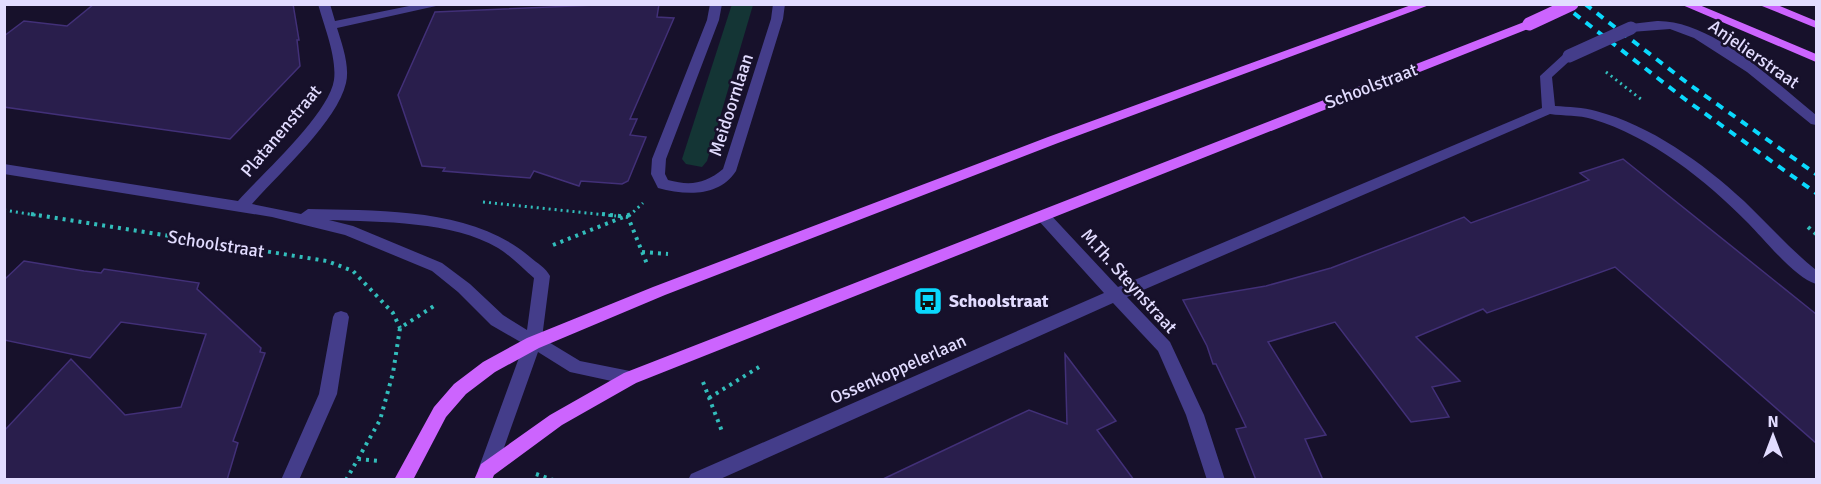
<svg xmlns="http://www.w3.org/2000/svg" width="1821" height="484" viewBox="0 0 1821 484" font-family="Signika,sans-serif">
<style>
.green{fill:#143535}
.building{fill:#291e4c;stroke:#423078;stroke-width:1.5}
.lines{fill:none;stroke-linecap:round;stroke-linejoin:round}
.path-far1{stroke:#32bdbb;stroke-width:3;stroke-dasharray:2 4;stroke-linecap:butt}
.path{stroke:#32bdbb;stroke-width:4;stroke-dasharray:3 5;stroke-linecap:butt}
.minor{fill:#443d8a;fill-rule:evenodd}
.major{fill:#cc64fe;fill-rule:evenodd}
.rail{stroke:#0ad9fd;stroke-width:4;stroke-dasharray:8 7;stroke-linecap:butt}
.minor-bridge{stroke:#443d8a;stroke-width:13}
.major-bridge{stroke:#cc64fe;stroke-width:13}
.labels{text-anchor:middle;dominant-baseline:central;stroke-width:5;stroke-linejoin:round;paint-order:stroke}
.street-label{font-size:18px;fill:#e2dcff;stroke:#17112b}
.poi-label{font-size:18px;font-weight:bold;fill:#e2dcff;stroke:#17112b;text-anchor:start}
</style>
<rect width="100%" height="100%" fill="#17112b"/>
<!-- green -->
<path class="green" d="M732,4L753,5L707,161L702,167L686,164L682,159Z"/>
<!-- building -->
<path class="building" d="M94,4H293L299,40H297L300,66L230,139L4,107V36L24,21L67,26Z
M620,4H659L657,17L674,18L630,119H637L630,135L646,137L628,181L622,184L581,181L579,186L534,171L530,178L443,171L445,168L422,166L398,95L435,12Z
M1623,159L1816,314V443L1615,267L1487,313L1483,309L1416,337L1460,381L1432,387L1449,417L1411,422L1335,322L1268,342L1326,435L1305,439L1323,480H1256L1236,429L1246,427L1216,364H1213L1207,346L1183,300L1266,286L1331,268L1464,217L1471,223L1589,180L1580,173Z
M24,261L84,271L101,273L104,269L199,283L197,289L261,348L260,352L265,353L233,441L238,443L227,480H4V431L71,359L125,415L181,407L206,334L121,322L90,358L4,340V280Z
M1065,354L1116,421L1097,430L1134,480H881L1029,410L1067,424Z"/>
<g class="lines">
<!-- path-far1 -->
<path class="path-far1" d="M1606,72L1642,100
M483,202L616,216
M4,210L41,216
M629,216L643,203"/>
<!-- path -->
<path class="path" d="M31,214L327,261L353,271L393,313L400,328
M602,214L628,217L647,264
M1808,227L1816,234
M553,245L631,214
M642,252L668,254
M703,382L723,434
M709,398L759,367
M358,459L379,461
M536,474L553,480
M346,480L380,420L393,373L400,328L437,304"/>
<!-- minor -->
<path class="minor" d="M318,4H330L335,21L419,4H445L337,28C342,44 350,66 346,83C337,122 279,173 252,204L301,214L308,209C380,211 472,207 530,257C537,263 546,268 550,276L542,338L580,361L630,371L636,373L638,378L636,383L630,385L570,372L538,352L496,470L493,476L487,478L481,476L478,470L524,344L491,325L458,292L432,271L345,235L272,217L4,174V164L238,201C262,174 329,114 334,80C337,57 324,26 318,4ZM329,220C381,222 453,221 498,248C511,256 522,268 534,278L527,330L503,315L470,284L442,263L353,226Z
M710,4H722L719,20L666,159L665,174L668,180C690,186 705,184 723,169L771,19L773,4H785L783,19L736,171C718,198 685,195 658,188L651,174L652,159L707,20Z
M1657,21C1712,20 1775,82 1816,115V125L1811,124L1747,72L1694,38L1670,29L1631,32L1625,28L1631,24Z
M1569,52L1575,56L1552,77L1555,106C1569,107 1583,107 1596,111C1650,125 1703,163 1744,201C1768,224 1790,249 1816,270V284C1795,278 1764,239 1748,223C1706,180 1650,136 1592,119C1579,115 1564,116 1550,114L1127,297L1170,342L1204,415L1225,480H1207L1186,415L1158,351L1113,303L718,480H688L691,474L1104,293L1038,220L1036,216L1038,212H1048L1118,287L1542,108L1540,76L1565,53Z
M341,311L347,313L349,317L337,394L299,480H281L319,394L333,317L335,313Z"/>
<!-- major -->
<path class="major" d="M1414,4H1432L1058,143L665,295L539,348L495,372L466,394L446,417L413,480H394L434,407L454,384L483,362L527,338L653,287L1048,137Z
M1680,4H1697L1816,54V62Z
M1757,4H1775L1816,21V28Z
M1529,20L1533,21V27L636,383L562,425L494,475L492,480H474L481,464L550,415L624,373Z"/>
<!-- rail -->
<path class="rail" d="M1562,4L1686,100L1816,193
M1585,4L1690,85L1816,174"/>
<!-- minor-bridge -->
<path class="minor-bridge" d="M1569,56L1631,28"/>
<!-- major-bridge -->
<path class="major-bridge" d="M1529,24L1572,4"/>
</g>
<!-- icons -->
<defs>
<g id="bus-square" transform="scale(1.5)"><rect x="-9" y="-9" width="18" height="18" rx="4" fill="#0ad9fd" stroke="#17112b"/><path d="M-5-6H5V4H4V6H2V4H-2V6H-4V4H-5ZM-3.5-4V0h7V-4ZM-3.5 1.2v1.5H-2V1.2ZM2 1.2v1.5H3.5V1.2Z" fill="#111"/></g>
</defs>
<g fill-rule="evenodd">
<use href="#bus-square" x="928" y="301"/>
</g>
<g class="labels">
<!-- street labels -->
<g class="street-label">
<text transform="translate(1754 54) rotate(35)">Anjelierstraat</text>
<text transform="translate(1371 86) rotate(-21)">Schoolstraat</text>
<text transform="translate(731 105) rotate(-72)">Meidoornlaan</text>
<text transform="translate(281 131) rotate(-50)">Platanenstraat</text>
<text transform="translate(216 244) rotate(9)">Schoolstraat</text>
<text transform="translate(1129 281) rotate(48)">M.Th. Steynstraat</text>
<text transform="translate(898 369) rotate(-24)">Ossenkoppelerlaan</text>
</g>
<!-- poi labels -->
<g class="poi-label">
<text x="949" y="301">Schoolstraat</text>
</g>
</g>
<!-- border -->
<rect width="1821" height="484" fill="none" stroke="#e2dcff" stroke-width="12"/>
<!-- north arrow -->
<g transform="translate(1773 436)" stroke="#17112b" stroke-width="4.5" paint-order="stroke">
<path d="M0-4.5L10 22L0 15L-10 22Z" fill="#e2dcff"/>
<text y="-9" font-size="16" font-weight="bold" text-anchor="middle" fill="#e2dcff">N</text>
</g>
</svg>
